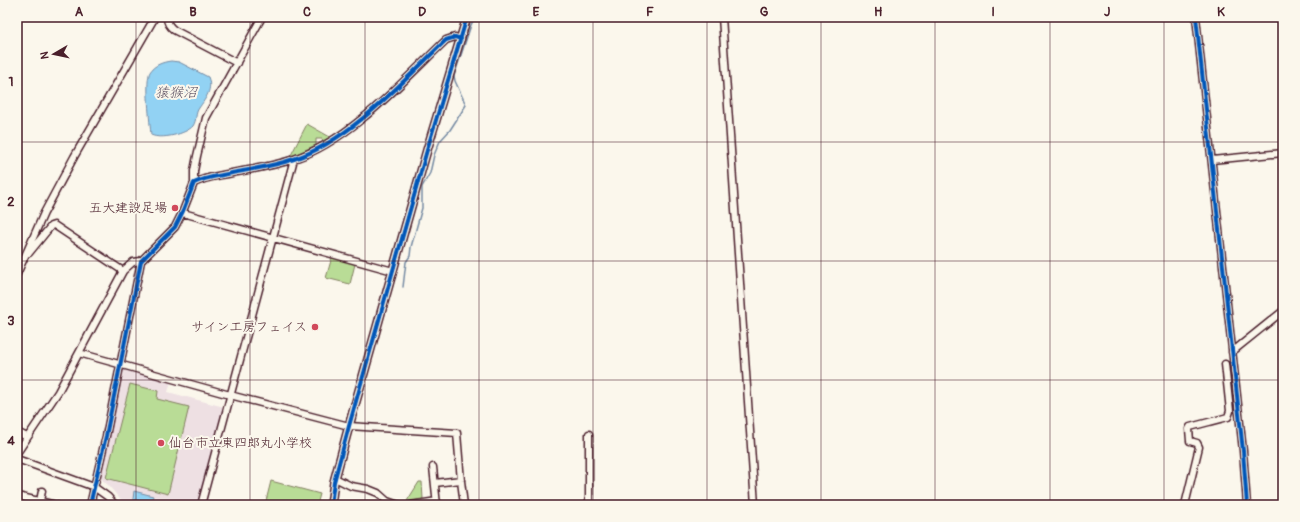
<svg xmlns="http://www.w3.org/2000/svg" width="1300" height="522" viewBox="0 0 1300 522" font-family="Pangolin,'Klee One',sans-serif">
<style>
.built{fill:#eee0e3}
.green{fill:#b9dc96;stroke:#827e60}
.water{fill:#92d2f3;stroke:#758aa3}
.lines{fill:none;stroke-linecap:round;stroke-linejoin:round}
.stream{stroke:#758aa3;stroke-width:1.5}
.minor-casing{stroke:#4a1f2b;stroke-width:9}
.tertiary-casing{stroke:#4a1f2b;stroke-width:10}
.minor{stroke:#fbf7ec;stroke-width:6}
.tertiary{stroke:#fbf7ec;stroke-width:7}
.cycleway-casing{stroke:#fbf7ec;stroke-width:6}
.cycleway{stroke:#0057b8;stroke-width:4}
.grid{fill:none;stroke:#4a1f2b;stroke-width:1;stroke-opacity:0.55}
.poi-dot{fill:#d1495b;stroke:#fbf7ec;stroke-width:1.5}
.labels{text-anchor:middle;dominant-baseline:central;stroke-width:4;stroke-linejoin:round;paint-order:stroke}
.poi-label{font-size:13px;fill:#4a1f2b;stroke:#fbf7ec;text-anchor:end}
.water-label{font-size:14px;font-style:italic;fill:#605567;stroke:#fbf7ec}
.neatline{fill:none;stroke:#4a1f2b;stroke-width:1.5}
.grid-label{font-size:13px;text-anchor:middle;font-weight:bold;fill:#4a1f2b}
</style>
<rect width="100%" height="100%" fill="#fbf7ec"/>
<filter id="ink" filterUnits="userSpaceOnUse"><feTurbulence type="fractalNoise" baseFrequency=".025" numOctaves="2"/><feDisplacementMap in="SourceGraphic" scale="8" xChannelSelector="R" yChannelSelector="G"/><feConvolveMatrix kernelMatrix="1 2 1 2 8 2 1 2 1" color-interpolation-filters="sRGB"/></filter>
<g filter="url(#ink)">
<!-- built -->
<path class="built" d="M122,368L171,382L168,392L224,407L198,505H125L109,486L100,478Z"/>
<!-- green -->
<path class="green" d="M307,124L330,137L323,141L322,139H316V145L290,157Z
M332,257L355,264L350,284L326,278Z
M130,384L158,391L157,399L189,407L168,494L106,478Z
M271,481L320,494L317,505H280L266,501Z
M419,482H422L423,499L407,501Z"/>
<!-- water -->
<path class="water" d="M171,61L179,62L208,77C213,89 206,98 199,108C195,113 197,120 193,126C186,134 161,140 151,135C150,124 145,80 150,72C154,65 163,62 171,61Z
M134,491L153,496L151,504L133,499Z"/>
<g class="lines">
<!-- stream -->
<path class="stream" d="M403,287L406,262L410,256L411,247L422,208V187L430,173L434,155L440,141L450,130L466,105L455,81L454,76L471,25L475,17"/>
<!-- minor casing -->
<g class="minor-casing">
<path id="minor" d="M167,17C167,23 169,26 174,30L237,63
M722,17L755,505
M1196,17L1243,451L1247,505
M1212,160L1283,153
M194,183V171L197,156L206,118L262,17
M183,213L393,271
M29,253L51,226L54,225L123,271
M17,274L44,213L74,157L155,17
M1232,352L1283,311
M79,353L230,395L349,426L457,433L461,481L464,505
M17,432L27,437
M589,434V505
M17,453L58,392L123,271L133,262L141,261
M17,459L94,487L108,497L115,505
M433,467L437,505
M335,478L351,486L368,489L378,493L387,501L399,505
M435,483L461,480
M17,496L56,505
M40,501L42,491
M90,505L106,436L141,261L175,227L183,211L194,183C206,177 219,176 232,173C253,169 274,166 294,159C350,141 404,80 446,40L455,37L461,39
M201,505L294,159
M412,505L437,501
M1185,505L1199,447L1197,443L1190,441L1189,429L1190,427L1228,417L1230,411L1225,364"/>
</g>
<!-- tertiary casing -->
<g class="tertiary-casing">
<path id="tertiary" d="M331,505L334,482L349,426L427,150L467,17"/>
</g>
<!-- minor -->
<use href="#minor" class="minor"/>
<!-- tertiary -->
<use href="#tertiary" class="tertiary"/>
<!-- cycleway casing -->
<g class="cycleway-casing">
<path id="cycleway" d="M1196,17L1243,451L1247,505
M90,505L106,436L141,261L175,227L183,211L194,183C206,177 219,176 232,173C253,169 274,166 294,159C350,141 404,80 446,40L455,37L461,39
M331,505L334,482L349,426L427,150L467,17"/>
</g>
<!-- cycleway -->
<use href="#cycleway" class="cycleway"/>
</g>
</g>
<!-- grid -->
<path class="grid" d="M136,17V505M250,17V505M365,17V505M479,17V505M593,17V505M707,17V505M821,17V505M935,17V505M1050,17V505M1164,17V505M17,142H1283M17,261H1283M17,380H1283"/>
<!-- markers -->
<g class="poi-dot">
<circle cx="175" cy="208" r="4"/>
<circle cx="315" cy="327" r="4"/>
<circle cx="161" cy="443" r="4"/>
</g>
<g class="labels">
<!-- poi labels -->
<g class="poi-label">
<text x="167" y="208">五大建設足場</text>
<text x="307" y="327">サイン工房フェイス</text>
<text x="169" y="443" text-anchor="start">仙台市立東四郎丸小学校</text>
</g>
<!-- water labels -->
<g class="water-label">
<text x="176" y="92">猿猴沼</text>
</g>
</g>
<!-- margin -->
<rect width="1300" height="522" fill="none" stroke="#fbf7ec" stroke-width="44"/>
<!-- north arrow -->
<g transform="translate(54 54) rotate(261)" stroke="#fbf7ec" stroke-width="3" paint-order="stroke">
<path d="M0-3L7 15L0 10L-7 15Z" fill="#4a1f2b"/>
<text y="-6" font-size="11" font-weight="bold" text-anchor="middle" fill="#4a1f2b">N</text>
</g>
<rect x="22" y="22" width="1256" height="478" class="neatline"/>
<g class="grid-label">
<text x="79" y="16">A</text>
<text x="193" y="16">B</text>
<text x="307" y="16">C</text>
<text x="422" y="16">D</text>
<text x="536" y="16">E</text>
<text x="650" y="16">F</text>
<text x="764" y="16">G</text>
<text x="878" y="16">H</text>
<text x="993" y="16">I</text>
<text x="1107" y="16">J</text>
<text x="1221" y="16">K</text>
<text x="11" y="86">1</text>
<text x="11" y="206">2</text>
<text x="11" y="325">3</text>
<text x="11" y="445">4</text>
</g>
</svg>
